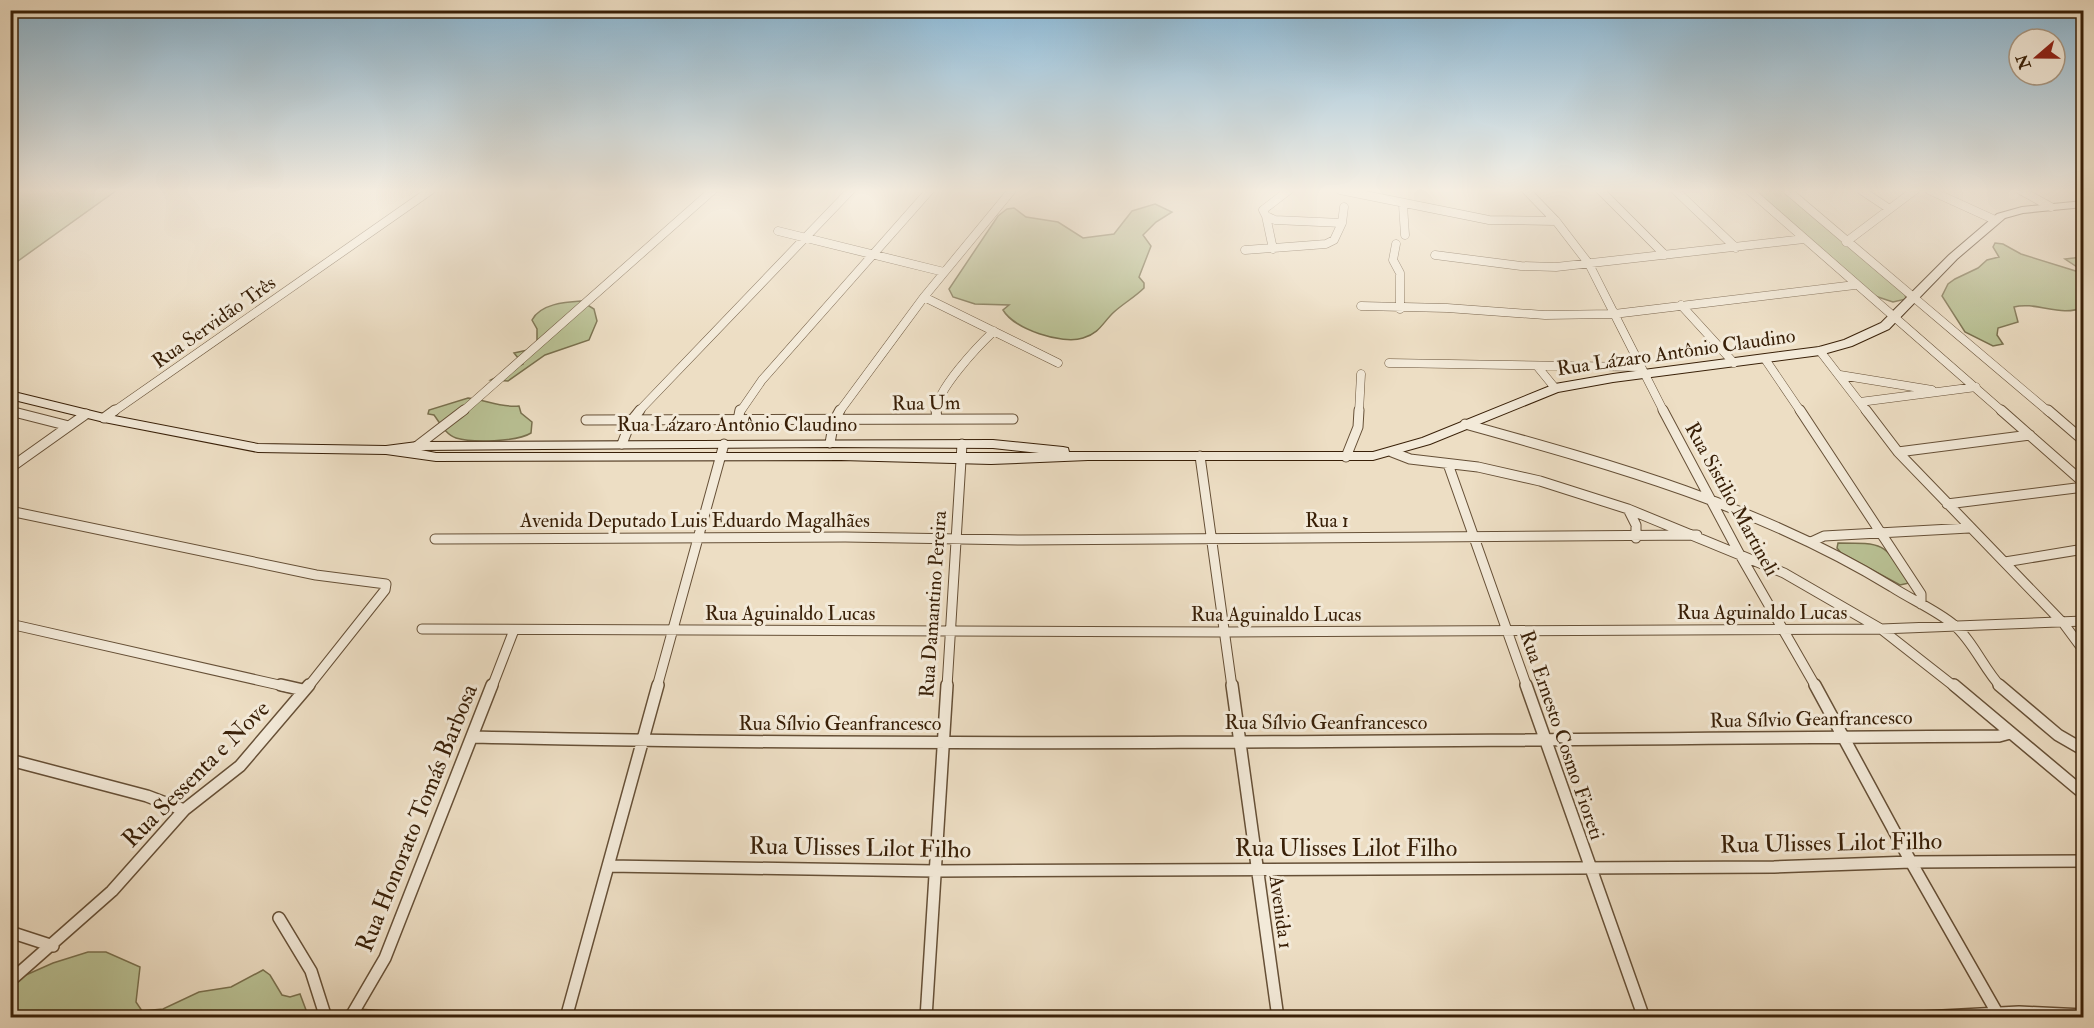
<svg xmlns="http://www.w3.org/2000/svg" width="2094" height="1028" viewBox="0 0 2094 1028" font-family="'IM FELL Double Pica',serif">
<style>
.green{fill:#b9c194;stroke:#79704e;stroke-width:1.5}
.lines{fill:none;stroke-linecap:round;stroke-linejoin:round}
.street-far2-casing{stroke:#665037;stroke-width:9}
.street-far1-casing{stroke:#665037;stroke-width:11}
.street-casing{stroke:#665037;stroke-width:14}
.secondary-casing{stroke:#392008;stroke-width:2}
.street-far2{stroke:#f3ead9;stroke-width:8}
.street-far1{stroke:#f3ead9;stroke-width:9}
.street{stroke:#f3ead9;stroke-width:11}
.secondary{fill:#f3ead9;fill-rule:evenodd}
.labels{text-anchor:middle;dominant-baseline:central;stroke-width:6;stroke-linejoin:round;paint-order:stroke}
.street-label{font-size:20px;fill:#392008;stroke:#f3ead9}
.near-street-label{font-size:24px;fill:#392008;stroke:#f3ead9}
</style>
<rect width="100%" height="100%" fill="#eddec4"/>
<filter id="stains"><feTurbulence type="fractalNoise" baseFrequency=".00333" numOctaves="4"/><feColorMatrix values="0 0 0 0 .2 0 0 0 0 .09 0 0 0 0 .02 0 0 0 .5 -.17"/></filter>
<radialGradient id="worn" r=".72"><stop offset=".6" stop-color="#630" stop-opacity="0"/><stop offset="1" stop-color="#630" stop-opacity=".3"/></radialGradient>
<!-- green -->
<path class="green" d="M11,190H117L11,266Z
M1755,190H1784L1905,294L1906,299L1893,302L1875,296Z
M1155,204L1172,212L1156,222L1143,235L1151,246L1139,277L1144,283V288C1135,297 1124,303 1114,312C1103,322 1100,333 1083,338C1062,345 1014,329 1003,310L1009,305L975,304L953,297L949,289L998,216L1007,209L1014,208L1026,217L1058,222L1083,238L1114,234L1132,211Z
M1995,243L2003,244L2021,254L2079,272L2080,269L2065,259L2082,257L2080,248L2083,247V307C2062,318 2036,301 2014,307L2018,322L1998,328L1997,335L2003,344L1993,346L1965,332L1942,296L1948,284L1955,279L1978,268L1987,260L1999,257L1993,247Z
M581,301L594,309L597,321L589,340L545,355L508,381L491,380L523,364L514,353L537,348V329L532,320C540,304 565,302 581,301Z
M468,398C486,400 501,408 519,406L521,413L532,422L531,433C517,442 472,443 456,438C446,435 440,423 434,415L428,414L429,410Z
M1838,543C1886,543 1884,543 1909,583L1900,585L1841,553L1837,548Z
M88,952H106L140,967L136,1002L142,1011L163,1009L199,992L231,987L263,970L270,975L282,995L290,997L300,994L306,1010L300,1018L11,1017L10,982L53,963Z"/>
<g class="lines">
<!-- street-far2 casing -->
<g class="street-far2-casing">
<path id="street-far2" d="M1289,190L1263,210L1266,216L1275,220L1342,223L1344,207
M1340,190L1489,220L1556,221
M1526,190L1556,221L1589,264L1664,412
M1600,190L1665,255
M1675,190L1736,248
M1749,190L2003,412
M1787,190L2049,412
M1861,190L1888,208
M1929,190L1995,220
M2020,190L2051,207
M1403,205L1405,235
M1266,216L1273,249
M778,231L944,272
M1846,242L1915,190
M1396,244L1393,260L1400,273V309
M1245,250L1326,244L1334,240L1342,223
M1435,255L1521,266L1556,267L1804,239
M924,297L1058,363
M1681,305L1734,363
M1361,306L1447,308L1545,315L1614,314L1855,285
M1820,351L1867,412
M1765,359L1801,412
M1389,363L1640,367
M1537,366L1555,388
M1840,375L1932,390
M1860,402L1976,387
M10,411L13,412
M113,412L431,190
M462,412L713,190
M638,412L851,190
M740,412L762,380L930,190
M839,412L924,297L1012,190
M936,412C935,391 979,345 994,331
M1359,412L1361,374"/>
</g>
<!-- street-far1 casing -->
<g class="street-far1-casing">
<path id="street-far1" d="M936,410L937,419
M1663,410L1739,553L1816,687
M1800,410L1921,594V604
M1866,410L1898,452L2064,624L2084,651
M2001,410L2084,483
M2048,410L2084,441
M10,411L69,426
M104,418L115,410
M586,420L1013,419
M738,420L740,410
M1465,424C1613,465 1760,506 1892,587C1912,600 1936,610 1954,625C1973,641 1984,669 2001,687
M830,443L834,421L840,410
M622,444L631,421L640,410
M417,446L464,410
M1392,452L1410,459L1478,467L1540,481L1628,509L1784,573L1881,629L1955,687
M1898,452L2030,435
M1200,456L1232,687
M1346,457L1358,427L1359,410
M1448,464L1527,687
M10,468L86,414
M1947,504L2084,487
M1628,509L1636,525V538
M10,511L316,575L386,584L385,590L308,687
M435,539L845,537L1022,540L1697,535
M1811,542L1824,536L1969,528
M2005,562L2084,549
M10,624L288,687
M422,629L1225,632L1881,629L2084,621
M492,687L514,630
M657,687L724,444
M947,687L962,444"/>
</g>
<!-- street casing -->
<g class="street-casing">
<path id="street" d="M281,685L303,690
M1232,685L1278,1018
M1526,685L1644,1018
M1815,685L1911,862L2000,1018
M1954,685L2084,794
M1999,685L2058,735L2084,750
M474,737C982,749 1491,739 1999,736L2010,733
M10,760L147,796L184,810
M608,866L935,871L1774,867L1911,862L2084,861
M279,918L311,971L326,1018
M10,932L53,946
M10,981L112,891L184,810L240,766L309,685
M351,1015L402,1018
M350,1018L385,958L492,685
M566,1018L658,685
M926,1018L947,685
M1904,1018L2019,1012L2084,1015"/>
</g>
<!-- secondary casing -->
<g class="secondary-casing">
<path id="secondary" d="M2084,201V207L2023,213L2005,218L1957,259L1889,329L1852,346L1820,355L1613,382L1558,392L1430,444L1373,460H1088L991,464L841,460L436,461L386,454L258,452L104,422L10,399V391L104,414L258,444L386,446L417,442L993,440L1063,447L1068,448L1069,452H1373L1422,438L1555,384L1613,374L1819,347L1844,340L1881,323L1949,255L1997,214L2022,207ZM830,447L993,448L1039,453H436L421,450Z"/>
</g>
<!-- street-far2 -->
<use href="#street-far2" class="street-far2"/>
<!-- street-far1 -->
<use href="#street-far1" class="street-far1"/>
<!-- street -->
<use href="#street" class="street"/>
<!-- secondary -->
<use href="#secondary" class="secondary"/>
</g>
<!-- sky -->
<linearGradient id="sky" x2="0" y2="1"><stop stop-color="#89b7d5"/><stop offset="0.57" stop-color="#f7f0e4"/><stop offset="1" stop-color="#f7f0e4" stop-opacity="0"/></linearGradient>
<rect width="2094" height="334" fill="url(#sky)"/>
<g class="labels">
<!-- street labels -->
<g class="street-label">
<text transform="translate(214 322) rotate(-35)">Rua Servidão Três</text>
<text transform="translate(1676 352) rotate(-8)">Rua Lázaro Antônio Claudino</text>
<text transform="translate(926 403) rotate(-1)">Rua Um</text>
<text x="737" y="424">Rua Lázaro Antônio Claudino</text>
<text transform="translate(1732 499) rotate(61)">Rua Sistilio Martineli</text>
<text x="695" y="520">Avenida Deputado Luis Eduardo Magalhães</text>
<text x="1327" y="520">Rua 1</text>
<text transform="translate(933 604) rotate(-86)">Rua Damantino Pereira</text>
<text x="1762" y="612">Rua Aguinaldo Lucas</text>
<text x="790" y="613">Rua Aguinaldo Lucas</text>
<text x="1276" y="614">Rua Aguinaldo Lucas</text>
<text transform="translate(1811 719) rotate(-1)">Rua Sílvio Geanfrancesco</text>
<text x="1326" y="722">Rua Sílvio Geanfrancesco</text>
<text x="840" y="723">Rua Sílvio Geanfrancesco</text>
<text transform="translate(1562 735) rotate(71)">Rua Ernesto Cosmo Fioreti</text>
<text transform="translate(1281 912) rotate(82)">Avenida 1</text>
</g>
<!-- near-street labels -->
<g class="near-street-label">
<text transform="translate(196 774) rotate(-45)">Rua Sessenta e Nove</text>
<text transform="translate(417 818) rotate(-68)">Rua Honorato Tomás Barbosa</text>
<text transform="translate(1831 843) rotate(-1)">Rua Ulisses Lilot Filho</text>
<text transform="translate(860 848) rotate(1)">Rua Ulisses Lilot Filho</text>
<text x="1346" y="848">Rua Ulisses Lilot Filho</text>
</g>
</g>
<!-- margin -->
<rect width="2094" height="1028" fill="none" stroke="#eddec4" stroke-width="36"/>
<rect x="12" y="12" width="2070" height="1004" fill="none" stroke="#392008" stroke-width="3"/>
<rect x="18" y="18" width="2058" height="992" fill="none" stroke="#392008" stroke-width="1.5"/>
<!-- north arrow -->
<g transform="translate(2037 57) rotate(250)"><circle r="28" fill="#f3ead9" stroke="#a99985" stroke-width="1.5"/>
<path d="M0-4.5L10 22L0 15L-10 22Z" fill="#8f2418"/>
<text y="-9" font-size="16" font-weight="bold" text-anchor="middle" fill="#392008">N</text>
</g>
<rect width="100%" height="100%" filter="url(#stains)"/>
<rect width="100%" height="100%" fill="url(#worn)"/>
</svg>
